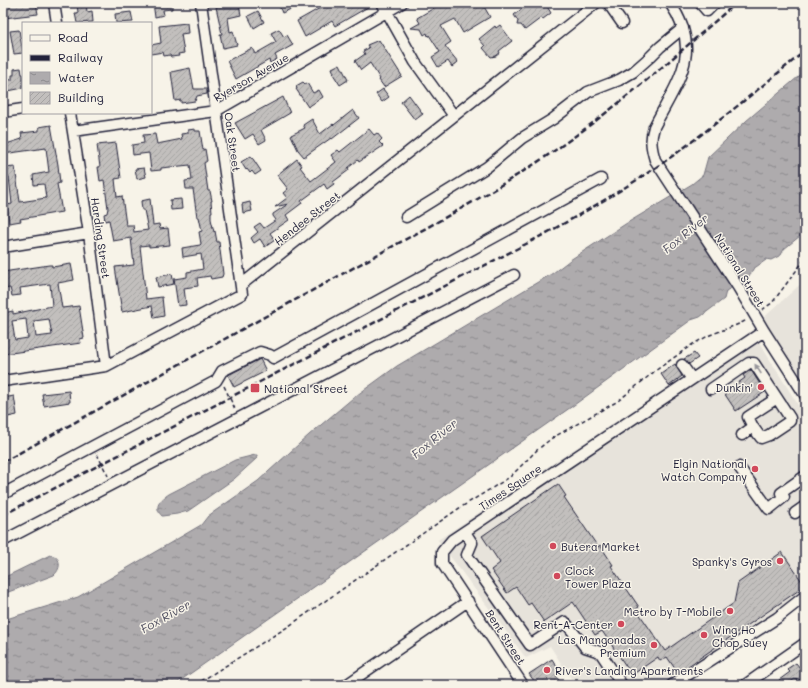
<svg xmlns="http://www.w3.org/2000/svg" width="808" height="688" viewBox="0 0 808 688" font-family="Mali,sans-serif">
<style>
.built{fill:#e7e3db}
.water{fill:url(#water-ripples);stroke:#76747f}
.building{fill:url(#building-hatch);stroke:#22223b;fill-rule:evenodd}
.lines{fill:none;stroke-linecap:round;stroke-linejoin:round}
.minor-casing{stroke:#22223b;stroke-width:13}
.path{stroke:#22223b;stroke-width:1.5;stroke-dasharray:4 3;stroke-linecap:butt}
.minor{stroke:#f7f3e8;stroke-width:10}
.rail{stroke:#22223b;stroke-width:2.5;stroke-dasharray:6 3;stroke-linecap:butt}
.oneway{fill:#97959a}
.poi-dot{fill:#d1495b;stroke:#f7f3e8;stroke-width:1.5}
.labels{text-anchor:middle;dominant-baseline:central;stroke-width:3;stroke-linejoin:round;paint-order:stroke}
.street-label{font-size:11px;fill:#22223b;stroke:#f7f3e8}
.poi-label{font-size:11px;fill:#22223b;stroke:#f7f3e8;text-anchor:end}
.water-label{font-size:12px;font-style:italic;fill:#535263;stroke:#f7f3e8}
</style>
<defs>
<pattern id="water-ripples" width="26" height="14" patternUnits="userSpaceOnUse"><rect width="26" height="14" fill="#aeabad"/><path d="M2 4q2-2 4 0t4 0M15 11q2-2 4 0t4 0" fill="none" stroke="#8d8b8e"/></pattern>
<pattern id="building-hatch" width="6" height="6" patternUnits="userSpaceOnUse"><rect width="6" height="6" fill="#c2bfbd"/><path d="M-1 1l2-2M0 6l6-6M5 7l2-2" fill="none" stroke="#a6a4a3"/></pattern>
</defs>
<rect width="100%" height="100%" fill="#f7f3e8"/>
<filter id="ink" filterUnits="userSpaceOnUse"><feTurbulence type="fractalNoise" baseFrequency=".025" numOctaves="2"/><feDisplacementMap in="SourceGraphic" scale="8" xChannelSelector="R" yChannelSelector="G"/><feConvolveMatrix kernelMatrix="1 2 1 2 8 2 1 2 1" color-interpolation-filters="sRGB"/></filter>
<g filter="url(#ink)">
<!-- built -->
<path class="built" d="M805,280V395L759,322Z
M752,331L805,416V596L676,685H575L550,646L526,658L438,540Z"/>
<!-- water -->
<path class="water" d="M805,71V232L784,249L781,255L771,260L766,259V260L753,269L749,277L726,291L724,299L700,317L691,320L574,405L174,685H3V620L78,597L201,525L208,516L258,481L309,435L353,398L397,366L553,273L570,260L627,223L692,184L703,175L708,157L746,121Z
M255,455H257V458L234,479L188,511L177,514L162,516C153,507 160,500 169,494L235,460Z
M50,555C61,556 62,568 54,575L3,594V578Z"/>
<!-- building -->
<path class="building" d="M5,3H36L38,14L4,18L3,6L5,5Z
M77,3H86L87,12L92,11L93,22L77,23L75,13H78Z
M153,3H172V9L163,10L164,15L155,17Z
M278,3H289L291,9L282,13Z
M329,3H375L335,26L332,21L305,37L297,21Z
M439,3H482L490,17L463,33L455,19L441,26L451,42L445,46L458,62L452,67L448,61L438,67L432,57L440,52L429,35L428,36L427,33L424,35L421,29L411,28L420,23L417,18L434,8L433,6Z
M529,3H545L551,13L543,19L541,18L525,30L521,25H517L518,21L514,15Z
M230,4V6L239,4L241,15L228,18L230,32L233,31L237,45L223,48L220,34H222L216,7Z
M258,11L264,22L254,28L248,16Z
M131,12L133,22L116,23L115,14Z
M187,23L188,33L181,34L184,53L178,54L179,56L171,57L170,55L164,56L163,52L151,54V45L161,43L159,26Z
M500,25L512,41L499,51L500,53L496,56L491,57L483,48L485,46L479,39L495,26L496,28Z
M279,29L284,37L287,35L293,45L275,55L277,59L270,63L269,60L236,79L227,61L252,48L255,54L276,42L271,33Z
M19,30L23,53L14,54L10,31Z
M379,40L402,76L384,87L379,80L380,79L370,63L361,70L355,61L365,54L363,51L369,48L367,45Z
M340,64L348,80L340,85L333,74L334,73L332,68Z
M21,68L22,74H23V88L3,92V79L12,80V75H14V69Z
M190,68L194,89H207V94L197,96L195,101L181,103V100L175,101L171,72Z
M303,82L305,84L307,83L313,93L319,90L323,97L308,107L296,89H297L296,86Z
M383,89L389,97L382,102L376,94Z
M409,95L423,114L415,120L401,102Z
M283,97L290,113L261,130L266,140L259,144L253,134L245,139L235,123Z
M353,110L359,118L332,139L331,138L304,157L298,150L291,135L305,128L303,125L312,119L320,134L333,124L334,125Z
M51,125L58,165L60,183L57,184L62,212L20,219L21,221L9,223L7,205L12,204L9,177H5L4,168L15,167L20,202L46,198L44,184L34,185L33,175L49,172L46,148L3,154V145L22,139L21,133L39,131V127Z
M195,129V131H200L203,150L205,149L207,161L204,163L208,191H210L212,201H211L212,212H211V219L214,232L215,231L217,242H219L223,274L222,277L211,279L210,276L197,278L198,286L184,288L186,305L178,306L174,279L187,277V272L203,269L201,254L183,257L182,248L200,245L201,244L199,232L202,231L199,217H197L193,189H186L185,181L192,180L190,165L161,168V170L151,171L149,153L133,155L132,145L144,143L143,135L155,134L157,144L182,139L181,134L188,133V130Z
M369,129L374,135L377,133L382,139L379,142L383,146L359,162L358,160L348,168L349,170L333,182L334,184L327,189L324,184L301,201L302,203L286,215L289,220L270,233L275,240L265,247L260,239L254,243L251,238L258,232L254,227L260,223L264,228L276,220L273,216V214L288,204L275,207L287,198L283,193L288,189L277,175L297,159L302,166L300,167L311,181L336,162L331,155L338,150L340,152Z
M116,143L121,178L115,179L117,197L122,196L126,225H133L134,232L148,230L144,210H142L141,201L150,199L153,225L159,224L160,229L168,228L170,245L149,247V245L140,246L146,299L162,297L164,316L154,318L152,306L122,312L115,267L134,265L131,238L113,241L109,220L105,221L104,214L107,213L108,208L104,180L100,181L98,167H100L97,145Z
M251,156L261,171L255,175L252,171L250,173L247,169L246,170L241,162Z
M144,168L146,177L137,179L135,169Z
M181,199L182,209L171,210L170,200Z
M250,202L252,211L243,213L242,204Z
M71,264L74,280L58,283L62,308L79,306L84,338L80,339L81,343L4,354L3,335H6L3,313L13,311V314L52,306L50,284L20,288L21,295L12,296L10,288L3,289V272L49,265H52V267ZM26,319L28,338L15,340L12,321ZM49,319L52,335L36,337L34,321Z
M172,274L174,284L158,287L156,277Z
M694,353L698,358L689,364L684,359Z
M260,359L266,371L234,387L228,375Z
M675,364L682,376L669,386L661,374Z
M751,370L765,392L736,411L724,393L745,378L743,375Z
M69,391L70,402L44,406L42,394Z
M14,396L17,415L8,417L7,414H6L3,398Z
M558,484L566,496L564,497L598,547L600,545L613,565L611,566L639,607L636,609L665,651L734,603L738,583L782,552L805,586L678,673L667,657L660,661L658,657L632,675L602,631L595,635L573,602L544,622L531,603L528,605L516,587L507,593L491,570L500,563L482,536Z
M552,659L560,672L556,676L562,685H537L529,674Z
M796,663L805,674V685H803L798,678L796,680L795,679L786,685H783L779,680L790,672L787,669Z"/>
<g class="lines">
<!-- minor casing -->
<g class="minor-casing">
<path id="minor" d="M54,3L57,23
M382,3L415,62L454,116
M608,3L622,23
M670,3C704,52 677,82 654,127C650,140 651,147 655,160L738,287L764,331L805,395
M700,3L707,11L715,3
M3,112L23,109
M70,113L89,233L106,366
M73,131L216,111L402,3
M406,217L487,167L522,138L553,119L588,92L619,80L633,72L650,57L660,47L683,28
M3,247L89,233
M241,285L596,3
M682,365L692,379
M3,381L106,366L242,294L201,3
M711,389L749,363H754L790,418V421L769,435L761,438L753,427
M742,435L753,427L748,417L777,398
M739,467L769,509L784,497
M781,493L805,476
M3,494L216,381L222,371L260,352L270,355L273,358L601,179
M795,513L805,506
M465,532L472,543L467,555L530,645L565,622L585,647L600,652L622,685
M3,541L514,275
M346,685L468,601
M523,685L442,563V552L452,540L764,331
M672,685L777,618L805,596
M745,685L805,643"/>
</g>
<!-- path -->
<path class="path" d="M762,310L772,303L805,259
M224,386L235,409
M97,454L108,476
M195,685L289,626L458,509L510,477L537,450L552,438L618,401L655,371L693,344L710,335L739,324L747,320"/>
<!-- minor -->
<use href="#minor" class="minor"/>
<!-- rail -->
<path class="rail" d="M3,462C114,401 224,339 335,278C412,235 492,195 564,144C625,101 680,52 736,3
M3,515L526,244C577,217 627,188 674,155C719,122 762,86 805,51"/>
</g>
<!-- one-way arrows -->
<defs><path id="oneway-solid" d="M-6-.8H1V-3.2L6.5 0L1 3.2V.8H-6Z"/></defs>
<use class="oneway" href="#oneway-solid" transform="translate(758 369) rotate(-123)"/>
</g>
<!-- markers -->
<g class="poi-dot">
<circle cx="761" cy="387" r="4"/>
<rect x="250" y="383" width="10" height="10" rx="2"/>
<circle cx="755" cy="469" r="4"/>
<circle cx="553" cy="546" r="4"/>
<circle cx="780" cy="561" r="4"/>
<circle cx="557" cy="576" r="4"/>
<circle cx="730" cy="611" r="4"/>
<circle cx="621" cy="624" r="4"/>
<circle cx="704" cy="635" r="4"/>
<circle cx="654" cy="645" r="4"/>
<circle cx="547" cy="670" r="4"/>
</g>
<g class="labels">
<!-- street labels -->
<g class="street-label">
<text transform="translate(251 77) rotate(-30)">Ryerson Avenue</text>
<text transform="translate(233 142) rotate(82)">Oak Street</text>
<text transform="translate(307 218) rotate(-38)">Hendee Street</text>
<text transform="translate(101 238) rotate(82)">Harding Street</text>
<text transform="translate(740 270) rotate(58)">National Street</text>
<text transform="translate(510 487) rotate(-34)">Times Square</text>
<text transform="translate(506 637) rotate(57)">Bent Street</text>
</g>
<!-- poi labels -->
<g class="poi-label">
<text x="753" y="387">Dunkin'</text>
<text x="264" y="388" text-anchor="start">National Street</text>
<text x="747" y="463">Elgin National<tspan x="747" dy="13">Watch Company</tspan></text>
<text x="561" y="546" text-anchor="start">Butera Market</text>
<text x="772" y="561">Spanky's Gyros</text>
<text x="565" y="570" text-anchor="start">Clock<tspan x="565" dy="13">Tower Plaza</tspan></text>
<text x="722" y="611">Metro by T-Mobile</text>
<text x="613" y="624">Rent-A-Center</text>
<text x="712" y="629" text-anchor="start">Wing Ho<tspan x="712" dy="13">Chop Suey</tspan></text>
<text x="646" y="639">Las Mangonadas<tspan x="646" dy="13">Premium</tspan></text>
<text x="555" y="670" text-anchor="start">River's Landing Apartments</text>
</g>
<!-- water labels -->
<g class="water-label">
<text transform="translate(685 233) rotate(-39)">Fox River</text>
<text transform="translate(434 438) rotate(-39)">Fox River</text>
<text transform="translate(165 616) rotate(-29)">Fox River</text>
</g>
</g>
<!-- margin -->
<rect width="808" height="688" fill="none" stroke="#f7f3e8" stroke-width="16"/>
<rect x="8" y="8" width="792" height="672" fill="none" stroke="#22223b" stroke-width="1.5" filter="url(#ink)"/>
<!-- legend -->
<rect x="22" y="22" width="130" height="92" fill="#f7f3e8" stroke="#a29fa3"/>
<rect x="30" y="35" width="20" height="6" fill="#f7f3e8" stroke="#a29fa3"/>
<text x="58" y="42" font-size="12" fill="#22223b">Road</text>
<rect x="30" y="55" width="20" height="6" fill="#22223b" stroke="#a29fa3"/>
<text x="58" y="62" font-size="12" fill="#22223b">Railway</text>
<rect x="30" y="72" width="20" height="12" fill="url(#water-ripples)" stroke="#a29fa3"/>
<text x="58" y="82" font-size="12" fill="#22223b">Water</text>
<rect x="30" y="92" width="20" height="12" fill="url(#building-hatch)" stroke="#a29fa3"/>
<text x="58" y="102" font-size="12" fill="#22223b">Building</text>
</svg>
